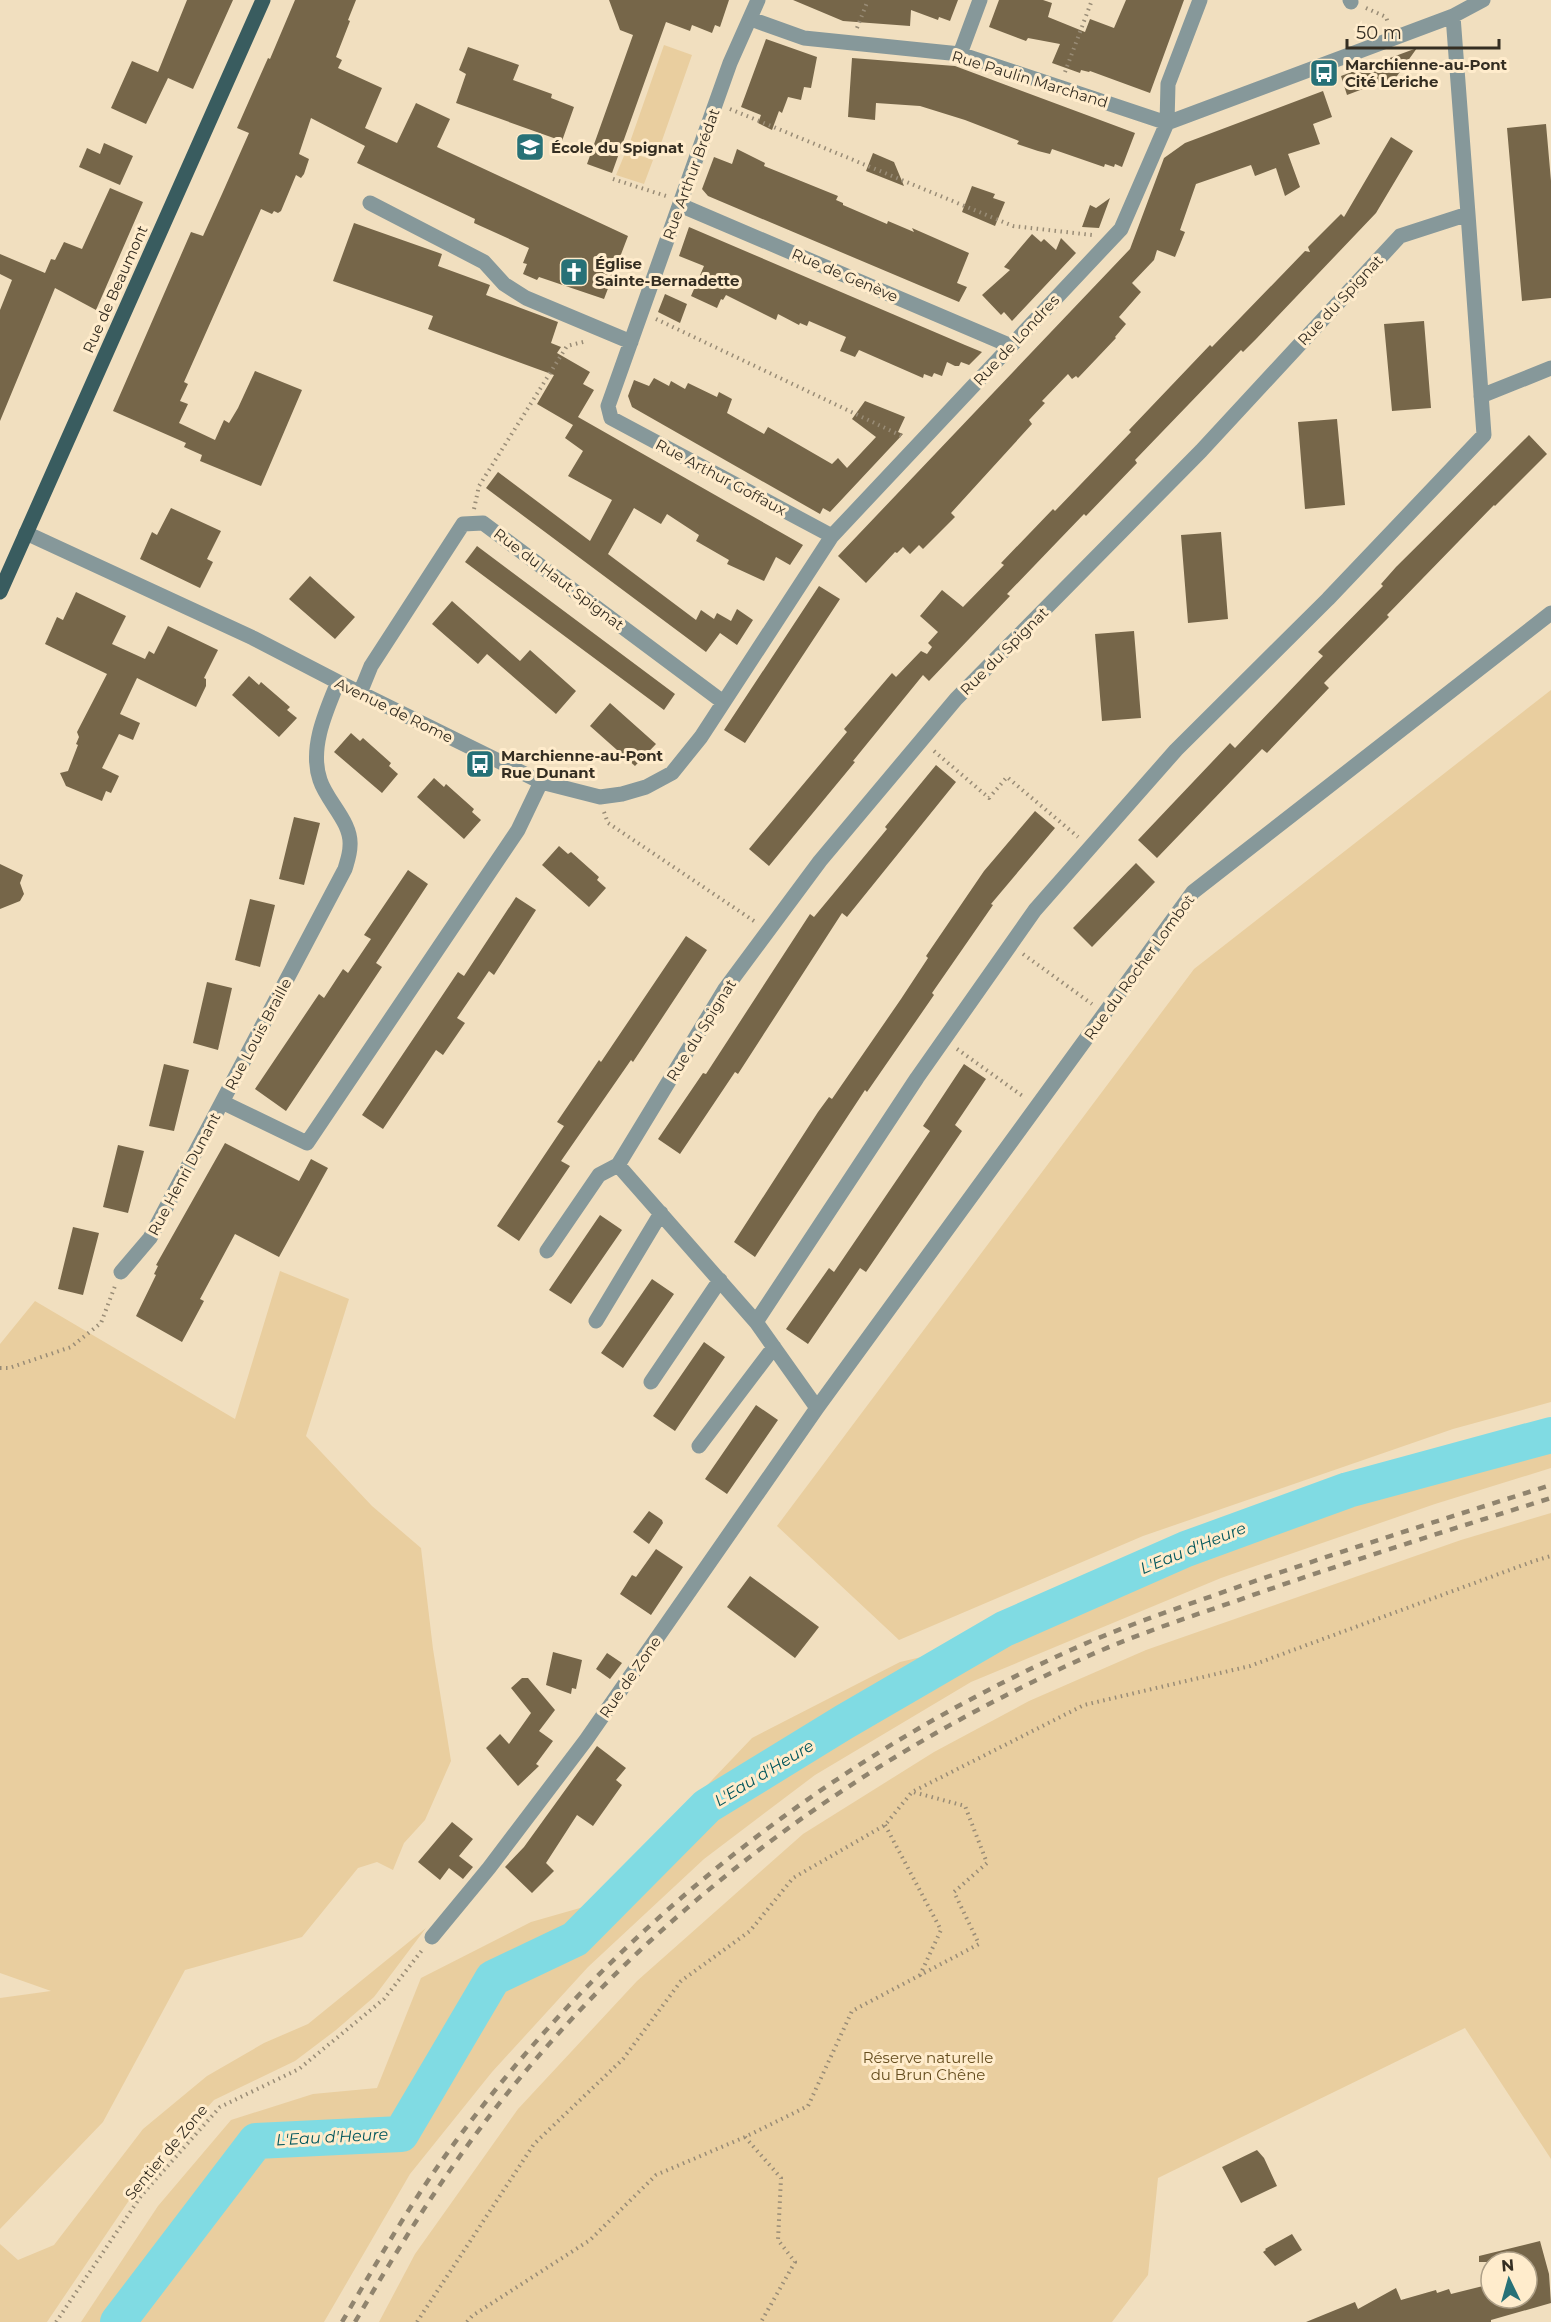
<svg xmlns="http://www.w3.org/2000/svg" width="1551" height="2322" viewBox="0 0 1551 2322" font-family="Montserrat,sans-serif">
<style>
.green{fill:#e9ce9f}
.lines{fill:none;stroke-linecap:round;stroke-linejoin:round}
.river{stroke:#80dbe3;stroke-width:36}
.building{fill:#766649}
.path{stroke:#998c76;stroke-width:4;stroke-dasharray:1.5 4.5;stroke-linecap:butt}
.minor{stroke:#86989a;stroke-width:15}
.major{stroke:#395c5f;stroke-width:15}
.rail{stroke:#90846e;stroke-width:4.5;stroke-dasharray:8 8;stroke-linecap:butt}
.labels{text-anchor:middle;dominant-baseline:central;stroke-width:6;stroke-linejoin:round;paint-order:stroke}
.poi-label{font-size:15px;font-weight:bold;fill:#352e22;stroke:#ffeccc;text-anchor:start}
.street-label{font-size:15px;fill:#352e22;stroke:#ffeccc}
.park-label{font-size:15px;fill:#654d1e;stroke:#ffeccc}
.water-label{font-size:16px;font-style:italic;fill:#00565c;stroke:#ffeccc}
</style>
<rect width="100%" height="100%" fill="#f1dfbf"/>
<!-- green -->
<path class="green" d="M664,45L692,55L658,152L630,142Z
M626,151L653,160L644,184L616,175Z
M1551,690V1402L1453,1429L1143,1536L899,1640L777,1526L1194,969Z
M280,1271L349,1299L306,1436L372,1506L421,1548L433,1649L451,1761L425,1820L404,1843L393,1870L377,1862L358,1868L302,1937L185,1970L103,2122L0,2229V1998L51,1991L0,1973V1344L35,1301L235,1419Z
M1551,1448V1468L1435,1504L1221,1578L971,1682L815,1775L704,1859L588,1967L492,2072L410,2174L324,2322H81L158,2206L231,2120L313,2094L377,2088L421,1978L531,1922L594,1904L752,1738L900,1662L1033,1631L1293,1523Z
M1551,1513V2159L1465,2028L1158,2178L1148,2275L1112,2322H379L415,2254L518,2109L637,1981L803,1834L934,1752L1029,1701L1146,1650L1461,1540Z
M426,1928L374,1997L336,2030L295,2061L214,2100L173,2145L134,2193L47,2322H0V2244L18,2260L54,2245L143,2129L207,2076L264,2043L308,2024Z"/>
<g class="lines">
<!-- river -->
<path class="river" d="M118,2322L256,2141L401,2134L493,1978L575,1939L707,1806L844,1722L1004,1629L1186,1549L1348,1490L1551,1435"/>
</g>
<!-- building -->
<path class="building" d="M187,0H233L193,89L168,78L146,124L111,108L132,61L158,72Z
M295,0H356L348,20L350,21L336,57L342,60L338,68L382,88L365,128L397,143L416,103L450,119L437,147L628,236L604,299L539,277L537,280L523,274L527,264L523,263L529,248L474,223L475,219L357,163L365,146L311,118L299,154L309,159L304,174L301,178L296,175L281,211L278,213L274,211L272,214L261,209L184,382L188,384L180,401L188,404L179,423L215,440L224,420L229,423L238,408L255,371L302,390L261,486L200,461L202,455L184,447L186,443L113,411L191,232L203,236L222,194L249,133L237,128L268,58L270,59Z
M609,0H729L720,27L715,25L712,33L692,25L690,31L666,22L612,173L587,164L633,35L620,30Z
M793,0H958L950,21L939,17L938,20L911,10L910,26L843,21Z
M999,0H1043L1052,3L1048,17L1085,32L1090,19L1114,28L1126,0H1184L1150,93L1090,71L1089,72L1081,70L1080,73L1052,63L1060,44L1028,38L1026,41L989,27Z
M766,39L817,57L811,88L804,87L801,100L788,97L782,113L779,111L772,130L758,123L761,115L741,107Z
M468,47L519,65L513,80L552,94L551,98L574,107L562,141L456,103L466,74L459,70Z
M1417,48L1387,90L1384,81L1347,95L1341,76Z
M852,58L955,66L1135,133L1122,167L1115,164L1114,167L1105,164L1104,167L1052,149L1050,154L1038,151L1017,144L1019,141L965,120L920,106L876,103L875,120L848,117Z
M1323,91L1332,117L1313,124L1320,144L1288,154L1300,187L1285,196L1276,168L1255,176L1251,165L1196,184L1180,230L1185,232L1175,257L1157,250L1154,260L1132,283L1141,292L1119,317L1126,324L1115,337L1116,338L1078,378L1076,376L1072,379L1068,374L1042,401L1045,403L1029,420L1032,424L951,513L955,517L923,549L919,545L910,554L903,547L897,553L895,552L866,583L838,556L1130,249L1164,158L1185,143Z
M1546,124L1551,181V298L1522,301L1507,128Z
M1391,137L1413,151L1376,213L1257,338L1243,352L1241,350L1135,460L1137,463L1086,516L1084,514L1058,541L1007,594L1010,596L929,681L923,675L853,761L855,762L769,866L749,849L847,732L844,729L892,673L896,677L921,651L927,654L932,647L928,643L938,632L920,616L942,590L963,607L1004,565L1001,563L1053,509L1055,511L1080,485L1131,432L1129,430L1210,345L1212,347L1305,251L1310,252L1308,247L1341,214L1344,217Z
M104,143L133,156L120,185L79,167L87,148L100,154Z
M737,149L765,163L764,166L838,196L836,200L843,203V205L887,224L888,221L914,232L912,228L969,253L957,283L967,287L959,302L708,196L702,189L714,157L732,164Z
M873,153L894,162L904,186L866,171Z
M972,186L995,194L993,198L1005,202L995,226L962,212Z
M110,188L143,202L96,310L55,288L0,421V310L12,280L0,274V254L45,273L51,259L55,260L64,242L82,249Z
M1110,198L1099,228L1082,227L1090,205L1096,208Z
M354,223L442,254L438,266L490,285L486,295L558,322L551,343L561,347L557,353L590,372L583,384L594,390L578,417L803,545L790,565L776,557L764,581L727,564L729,560L696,541L699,535L667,514L661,524L634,508L608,554L696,620L701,610L714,619L717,613L731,621L737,609L753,620L737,645L720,633L706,652L486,488L498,472L590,541L612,500L568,476L583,451L565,438L573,425L537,404L554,375L428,329L433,316L333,281Z
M689,227L965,345L982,352L969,365L961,362L959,366H955L947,362L942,376L934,373L932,377L924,374L923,378L859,350L855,357L840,351L846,337L809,321L807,326L800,323L799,325L778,314L776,320L726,295L723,300L721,299L717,308L691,296L704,266L679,256Z
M1032,234L1041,242L1044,239L1056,250L1061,238L1076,253L1012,321L1004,312L1001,315L982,295L1010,270L1004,267Z
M665,294L687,304L680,323L658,312Z
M1424,321L1431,408L1392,411L1384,324Z
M654,378L669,386L671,381L685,389L688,383L717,397L719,392L732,399L727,413L764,434L768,427L832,464L838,458L847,468L876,437L852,419L865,401L905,417L898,432L903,434L830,512L823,508L820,514L632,407L628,396L634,380L649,386Z
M1337,419L1345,505L1305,509L1298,422Z
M1529,435L1547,454L1495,506L1494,505L1387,615L1389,617L1324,683L1329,688L1267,753L1262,749L1157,858L1138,840L1230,743L1235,748L1323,656L1318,652L1383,586L1381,584L1396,567Z
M171,508L221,531L207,559L213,562L200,588L140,559L152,532L157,535Z
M1221,532L1228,619L1188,623L1181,535Z
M477,546L675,694L664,710L465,562Z
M310,576L355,617L335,639L289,599Z
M819,586L840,599L745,743L724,730Z
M76,592L126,616L112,644L145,659L149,651L154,654L168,626L218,650L204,678L206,679V686L196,707L137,678L120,714L140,723L133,740L119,734L102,768L119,776L111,793L106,791L102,801L66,786L60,773L68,771L78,745L76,744L79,737L77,732L107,674L45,644L57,617L63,620Z
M452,601L520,661L530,650L576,691L556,714L487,654L478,664L432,624Z
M1134,631L1141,718L1102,721L1095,634Z
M249,676L259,685L261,682L290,707L287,710L297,718L279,737L232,695Z
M610,703L656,744L635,766L590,726Z
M351,733L360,741L363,738L391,763L389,766L398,774L382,793L334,752Z
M936,765L956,782L847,917L842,913L738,1074L735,1072L680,1154L658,1139L703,1073L706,1074L810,914L814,917L887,829L885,827Z
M434,778L444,787L446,784L474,809L472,812L481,820L464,839L417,797Z
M1035,811L1055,828L991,904L993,905L932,993L934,995L867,1092L865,1090L755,1257L734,1242L818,1112L829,1097L832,1099L901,999L928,958L926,956L984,871Z
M294,817L320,823L304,885L279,879Z
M559,846L568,854L571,852L599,877L597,880L606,888L589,907L542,865Z
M1136,863L1155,882L1092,947L1073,928Z
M0,864L23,875L20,883L24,894L20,901L0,909Z
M408,870L428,884L376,963L382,967L286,1111L255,1089L319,994L324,998L343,969L348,973L371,939L364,935Z
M516,897L536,910L494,975L489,971L457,1018L465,1023L443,1055L436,1050L383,1129L362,1115L458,972L464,976Z
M250,899L275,905L260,967L235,960Z
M686,936L707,950L633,1062L631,1060L561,1161L570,1166L519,1241L497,1226L564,1126L557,1122L599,1060L601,1062Z
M207,982L232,988L218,1050L193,1043Z
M164,1064L189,1070L174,1131L149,1126Z
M964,1064L986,1079L955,1125L962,1131L866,1272L860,1268L808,1344L786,1329L829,1268L834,1272L930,1131L923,1126Z
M225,1143L299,1181L311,1159L328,1168L279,1257L235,1234L200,1299L204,1301L182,1342L136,1316L156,1275L154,1274L158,1266L156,1265Z
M118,1145L144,1151L128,1213L103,1207Z
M600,1215L622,1230L571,1304L549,1290Z
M73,1227L99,1233L83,1295L58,1289Z
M652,1279L674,1294L623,1368L601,1353Z
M704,1342L725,1357L675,1431L653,1416Z
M756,1405L778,1420L727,1494L705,1479Z
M649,1511L662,1520L663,1523L649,1544L633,1532Z
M656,1549L683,1567L651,1615L620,1594L632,1575L636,1577Z
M750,1576L819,1627L795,1658L727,1607Z
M553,1652L582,1660L576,1689L572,1688L571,1694L546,1685Z
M607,1653L622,1663L610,1679L596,1669Z
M522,1678H528L555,1710L539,1731L553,1741L536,1764L539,1766L518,1786L486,1748L500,1734L509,1744L531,1713L511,1688Z
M597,1746L626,1768L616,1780L622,1785L593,1826L577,1815L546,1863L554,1871L532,1893L505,1867L524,1847Z
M452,1822L473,1839L459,1856L473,1867L463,1879L449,1868L440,1880L418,1862Z
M1257,2150L1264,2158L1277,2186L1241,2203L1222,2167Z
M1292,2234L1302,2250L1275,2266L1263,2252L1266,2250L1265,2249Z
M1540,2241L1549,2274L1551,2303L1491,2320V2322H1306L1355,2302L1358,2309L1396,2288L1401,2300L1436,2290L1437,2293L1449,2289L1451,2294L1491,2284V2298H1527V2262H1479V2256Z"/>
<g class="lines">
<!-- path -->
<path class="path" d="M1366,8L1386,17L1388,23
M857,28L868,0
M1065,72L1092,0
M730,109L1013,226L1092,235
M613,179L666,196
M656,319L904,437
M474,509L479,486L567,346L587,341
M934,751L989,798L1007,777L1078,837
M604,812L608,823L754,921
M1023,954L1092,1004
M957,1049L1024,1097
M0,1368H9L71,1347L101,1323L115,1286
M885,1825L941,1930L919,1977
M745,2137L781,2178L778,2240L795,2262L761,2322
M56,2322L141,2196L220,2107L299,2069L384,1999L423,1949
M417,2322L534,2144L623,2059L681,1981L750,1931L793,1878L885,1825L912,1792L1084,1705L1250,1666L1534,1561L1551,1556
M467,2322L472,2316L590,2240L656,2175L745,2137L808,2106L852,2011L979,1944L954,1892L987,1863L965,1806L913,1792"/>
<!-- minor -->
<path class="minor" d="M758,0L730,63L608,406L611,418L832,536
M1350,0L1351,2
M1453,16L1468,214
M751,19L804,38L960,54L1167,123
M960,54L980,0
M1167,123L1453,16L1483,0
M370,203L484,262L504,284L526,298L631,342
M680,205L1011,346
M1481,396L1551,368
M26,533L253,638L338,682L541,782L600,797L622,794L646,787L672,773L701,737L832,536L1121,229L1167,123L1168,84L1200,0
M338,682C326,711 309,748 320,780C327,802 352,822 350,846C350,854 347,862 345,869L222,1102L307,1143L518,830L541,782
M360,693L371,666L463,524L483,523L723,702
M547,1251L599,1175L618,1165
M121,1272L150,1238L222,1102
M596,1321L661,1213
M756,1322L917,1078L1035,910L1176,750L1328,599L1484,435L1468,214L1400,236L1201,451L956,699L820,861L725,989L618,1165L756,1322L817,1408
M651,1382L720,1280
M699,1446L774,1347
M432,1937L489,1868L586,1740L817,1408L1193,892L1551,613"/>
<!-- major -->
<path class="major" d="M0,592L263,0"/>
<!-- rail -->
<path class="rail" d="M342,2322C373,2269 403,2216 438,2166C601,1934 830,1755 1089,1642C1136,1622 1184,1606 1232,1589C1338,1552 1444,1519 1551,1485
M355,2322C397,2250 440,2180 491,2114C648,1911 861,1756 1095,1653C1141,1633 1189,1617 1236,1601C1340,1564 1446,1531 1551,1498"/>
</g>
<!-- icons -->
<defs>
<g id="bus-square" transform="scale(1.5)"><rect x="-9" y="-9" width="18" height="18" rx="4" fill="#277177" stroke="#ffeccc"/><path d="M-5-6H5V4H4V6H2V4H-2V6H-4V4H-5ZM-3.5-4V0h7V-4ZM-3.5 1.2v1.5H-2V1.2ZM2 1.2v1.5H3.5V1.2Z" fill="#fff"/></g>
<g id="school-square" transform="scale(1.5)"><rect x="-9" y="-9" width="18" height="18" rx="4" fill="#277177" stroke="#ffeccc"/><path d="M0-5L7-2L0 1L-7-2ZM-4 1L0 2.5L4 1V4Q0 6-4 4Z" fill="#fff"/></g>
<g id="church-square" transform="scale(1.5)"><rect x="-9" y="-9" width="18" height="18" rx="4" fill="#277177" stroke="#ffeccc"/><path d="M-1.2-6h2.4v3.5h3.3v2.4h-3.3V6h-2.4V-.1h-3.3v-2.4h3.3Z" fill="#fff"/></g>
</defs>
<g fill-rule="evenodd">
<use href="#bus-square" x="1324" y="73"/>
<use href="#school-square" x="530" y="147"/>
<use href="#church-square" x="574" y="272"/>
<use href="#bus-square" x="480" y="764"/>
</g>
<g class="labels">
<!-- poi labels -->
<g class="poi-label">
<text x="1345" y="64">Marchienne-au-Pont<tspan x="1345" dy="17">Cité Leriche</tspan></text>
<text x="551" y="147">École du Spignat</text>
<text x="595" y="263">Église<tspan x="595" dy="17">Sainte-Bernadette</tspan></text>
<text x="501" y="755">Marchienne-au-Pont<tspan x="501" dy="17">Rue Dunant</tspan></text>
</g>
<!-- street labels -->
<g class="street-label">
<text transform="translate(1030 79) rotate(17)">Rue Paulin Marchand</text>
<text transform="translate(691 174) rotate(-70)">Rue Arthur Brédat</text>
<text transform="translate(845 275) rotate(23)">Rue de Genève</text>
<text transform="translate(115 289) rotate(-66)">Rue de Beaumont</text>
<text transform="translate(1340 300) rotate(-47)">Rue du Spignat</text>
<text transform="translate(1016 340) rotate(-47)">Rue de Londres</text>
<text transform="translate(721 477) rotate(28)">Rue Arthur Goffaux</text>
<text transform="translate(559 579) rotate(37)">Rue du Haut Spignat</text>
<text transform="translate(1004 651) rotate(-45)">Rue du Spignat</text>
<text transform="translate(394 710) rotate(26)">Avenue de Rome</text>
<text transform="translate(1139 967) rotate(-54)">Rue du Rocher Lombot</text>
<text transform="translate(701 1030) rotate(-58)">Rue du Spignat</text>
<text transform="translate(258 1034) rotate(-62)">Rue Louis Braille</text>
<text transform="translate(184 1174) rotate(-62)">Rue Henri Dunant</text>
<text transform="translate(630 1677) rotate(-55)">Rue de Zone</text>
<text transform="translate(166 2152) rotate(-50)">Sentier de Zone</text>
</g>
<!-- park labels -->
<g class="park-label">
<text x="928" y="2057">Réserve naturelle<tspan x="928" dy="17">du Brun Chêne</tspan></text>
</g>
<!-- water labels -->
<g class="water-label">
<text transform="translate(1193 1548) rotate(-22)">L'Eau d'Heure</text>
<text transform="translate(764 1773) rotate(-31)">L'Eau d'Heure</text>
<text transform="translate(332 2137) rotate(-3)">L'Eau d'Heure</text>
</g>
</g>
<!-- north arrow -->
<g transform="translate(1509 2280) rotate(355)"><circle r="28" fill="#ffeccc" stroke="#aea088" stroke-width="1.5"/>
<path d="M0-4.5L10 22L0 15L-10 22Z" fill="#277177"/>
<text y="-9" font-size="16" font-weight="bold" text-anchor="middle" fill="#352e22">N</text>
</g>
<!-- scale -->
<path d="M1347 39v9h152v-9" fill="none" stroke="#352e22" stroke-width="3"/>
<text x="1356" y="39" font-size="18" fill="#352e22" stroke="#ffeccc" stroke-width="4.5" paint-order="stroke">50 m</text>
</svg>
